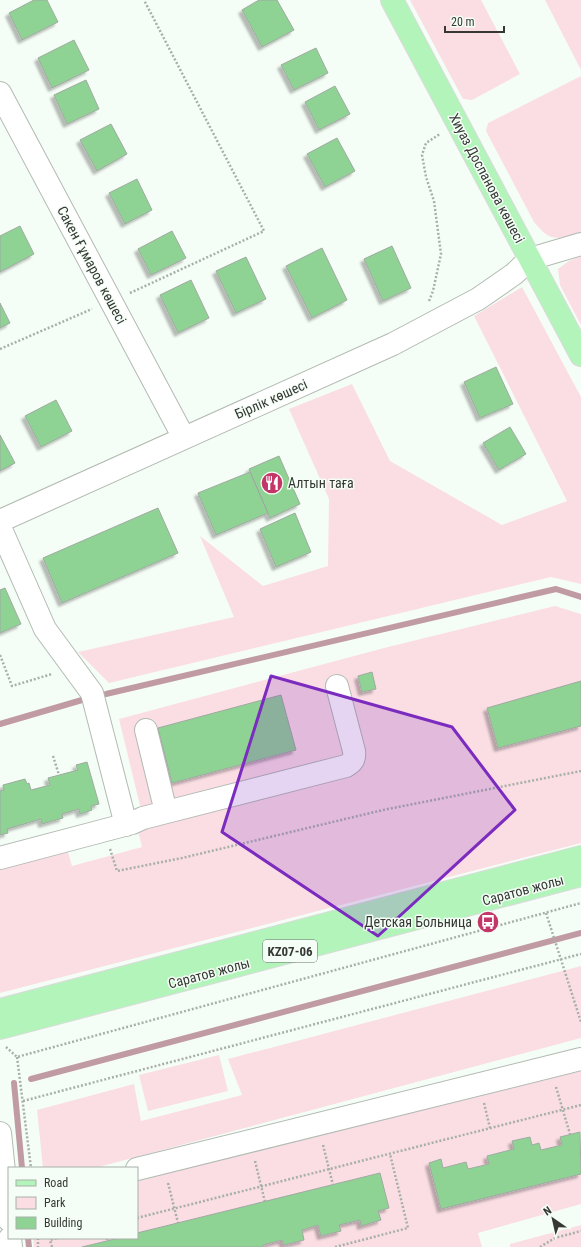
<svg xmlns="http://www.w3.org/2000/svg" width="581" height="1247" viewBox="0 0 581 1247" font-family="'Roboto Condensed',sans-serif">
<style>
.green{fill:#fadee4}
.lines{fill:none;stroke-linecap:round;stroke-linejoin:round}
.stream{stroke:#c19ba3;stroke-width:6}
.building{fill:#8fd394;stroke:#a0a9a1;filter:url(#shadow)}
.minor-casing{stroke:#b2bab2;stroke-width:24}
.major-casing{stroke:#dbdbdb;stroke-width:24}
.path{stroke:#a8afa9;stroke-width:2.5;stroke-dasharray:2 2;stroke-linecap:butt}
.minor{stroke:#fff;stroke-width:22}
.major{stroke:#b3f4bb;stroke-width:22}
.marked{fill:#7b2cbf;fill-opacity:0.2;stroke:#7b2cbf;stroke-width:3;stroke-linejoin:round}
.labels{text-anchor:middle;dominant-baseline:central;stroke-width:3;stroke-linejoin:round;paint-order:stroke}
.shield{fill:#f5fef6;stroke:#6f736f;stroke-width:1}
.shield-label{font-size:13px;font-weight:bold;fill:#353835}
.street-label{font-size:14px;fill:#353835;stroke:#f5fef6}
.poi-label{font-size:14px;fill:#353835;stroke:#f5fef6;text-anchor:start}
</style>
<defs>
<filter id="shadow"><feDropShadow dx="-3.5" dy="3.5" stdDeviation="1" flood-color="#0004"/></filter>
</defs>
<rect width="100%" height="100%" fill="#f5fef6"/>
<!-- green -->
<path class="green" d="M410,0H481L520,74L472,100L463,99Z
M545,0H581V70Z
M581,76V233C556,239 551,243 534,222L486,131L488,123Z
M581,256V325L560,285L558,269L569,261Z
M522,287L581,397V584L551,577L109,683L78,652L234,617L200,536L263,586L328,566L329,499L289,409L352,384L390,461L502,525L567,501L474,316Z
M555,606L581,614V843L0,993V867L67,849L72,866L142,847L138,831L143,818L119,719L384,648Z
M581,966V1038L95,1168H43L37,1110L134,1084L141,1121L242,1095L228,1059Z
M219,1055L228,1091L148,1111L139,1075Z
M581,1071V1132L560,1137L562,1145L541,1150L539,1143L532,1145L530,1137L512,1141L514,1149L487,1156L489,1164L468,1169L466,1162L443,1168L441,1159L429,1163L441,1209L581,1174V1204L478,1233L482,1247H263V1245L282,1240L284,1245L304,1240L302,1230L318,1225L321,1236L340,1231L339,1225L360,1220L361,1225L380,1220L378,1211L137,1233V1181Z
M581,1225V1247H510V1244Z
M33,1238H119L82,1247H34Z"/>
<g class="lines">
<!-- stream -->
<path class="stream" d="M106,694L556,589L581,597
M0,724L82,700
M31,1079L581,933
M14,1083L22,1168
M28,1238L29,1247"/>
</g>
<!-- building -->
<path class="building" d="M34,0H47L58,22L22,40L9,13Z
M259,0H277L294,30L262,47L242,10Z
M74,40L89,70L52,88L38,58Z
M316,48L328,73L294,90L281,65Z
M86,80L99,109L67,124L54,95Z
M335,86L350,114L319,130L305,102Z
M111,124L127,154L97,171L80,140Z
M337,138L355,171L325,187L307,154Z
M137,179L152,210L125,224L109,193Z
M20,226L34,254L0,272V236Z
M172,231L186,258L151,275L138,249Z
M392,246L411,288L383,301L364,259Z
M322,248L347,300L312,318L286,266Z
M246,257L266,299L236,313L216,271Z
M191,280L209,318L178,333L160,295Z
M0,303L10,323L0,328Z
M496,367L513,404L480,418L464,382Z
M56,400L72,431L41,447L25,416Z
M510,427L526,454L499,470L483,443Z
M0,435L15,463L0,471Z
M279,456L300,504L270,518L249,469Z
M250,472L268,513L216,535L198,493Z
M158,508L178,553L62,603L43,558Z
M295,513L311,552L276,567L260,529Z
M5,588L21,624L0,633V590Z
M372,672L376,689L362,692L358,676Z
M581,681V726L498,748L487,708Z
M281,695L296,750L172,783L158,728Z
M87,762L99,804L91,806L92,810L80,814L79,809L62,814L63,818L42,824L41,819L7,829L8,833L0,835V791L4,790L3,785L25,779L27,784L29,783L31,790L50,785L48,778L78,770L76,765Z
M580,1132L581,1174L441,1209L429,1163L441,1159L443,1168L466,1162L468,1169L489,1164L487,1156L514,1149L512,1141L530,1137L532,1145L539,1143L541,1150L562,1145L560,1137Z
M380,1173L389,1208L378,1211L381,1220L361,1226L360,1220L339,1225L341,1231L321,1236L318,1225L302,1230L304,1240L284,1245L282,1240L263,1245V1247H82L119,1238H137V1233Z"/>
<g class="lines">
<!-- minor casing -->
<g class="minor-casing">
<path id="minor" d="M0,93L184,438
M0,521L393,344L478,299L514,274L530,259L581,244
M0,527L45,629L92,693L126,825
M146,730L166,812
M0,858L132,823L143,818L346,766C353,762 355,759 354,751L337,686
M0,1133L9,1220
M137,1169L581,1059
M10,1238L11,1247"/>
</g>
<!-- major casing -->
<g class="major-casing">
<path id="major" d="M392,0L581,355
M0,1010L581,857
M0,1028L581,875"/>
</g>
<!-- path -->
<path class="path" d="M130,293L264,231L144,0
M429,301L433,291L441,254L434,201L426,177L422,155L426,143L440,134
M0,349L92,309
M0,655L12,686L52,674
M53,756L59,775
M110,849L117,871L182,858L383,810L581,771
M546,913L581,1022
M6,1047L17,1057L581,903
M17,1057L31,1168
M556,1087L570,1134
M23,1101L581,954
M484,1103L490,1128
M323,1145L333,1185
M255,1161L265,1202
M168,1183L178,1223
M137,1218L581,1105
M38,1238V1247
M107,1238L108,1241
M52,1247L50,1240L58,1238
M335,1247L408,1228L390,1154
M540,1247L555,1238L581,1231"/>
<!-- minor -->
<use href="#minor" class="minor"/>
<!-- major -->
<use href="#major" class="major"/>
</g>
<!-- marked area -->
<path class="marked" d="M271,676L452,727L515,810L378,936L222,832Z"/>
<!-- icons -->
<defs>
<g id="restaurant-disc" transform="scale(1.15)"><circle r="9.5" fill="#c33668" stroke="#f5fef6"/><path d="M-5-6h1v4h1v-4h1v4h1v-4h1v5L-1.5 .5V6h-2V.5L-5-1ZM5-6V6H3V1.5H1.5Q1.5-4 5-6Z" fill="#fff"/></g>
<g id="bus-disc" transform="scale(1.15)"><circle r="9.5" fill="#c33668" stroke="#f5fef6"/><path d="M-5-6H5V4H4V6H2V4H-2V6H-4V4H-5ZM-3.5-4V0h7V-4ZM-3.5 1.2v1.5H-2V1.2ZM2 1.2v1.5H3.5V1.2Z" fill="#fff"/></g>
</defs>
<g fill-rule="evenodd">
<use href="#restaurant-disc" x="272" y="483"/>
<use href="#bus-disc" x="488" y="922"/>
</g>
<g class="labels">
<!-- shield labels -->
<rect class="shield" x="263" y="940" width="54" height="22" rx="3"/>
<g class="shield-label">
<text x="290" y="951">KZ07-06</text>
</g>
<!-- street labels -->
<g class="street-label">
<text transform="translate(487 178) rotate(62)">Хиуаз Доспанова көшесі</text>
<text transform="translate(92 265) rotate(62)">Сакен Ғұмаров көшесі</text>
<text transform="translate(271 399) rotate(-24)">Бірлік көшесі</text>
<text transform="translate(523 890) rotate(-15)">Саратов жолы</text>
<text transform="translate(209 973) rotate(-15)">Саратов жолы</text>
</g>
<!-- poi labels -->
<g class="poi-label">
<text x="288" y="483">Алтын таға</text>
<text x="472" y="922" text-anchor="end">Детская Больница</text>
</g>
</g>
<!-- legend -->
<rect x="8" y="1167" width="130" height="72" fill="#f5fef6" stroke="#a8afa9"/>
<rect x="16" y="1180" width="20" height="6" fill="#b3f4bb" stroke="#a8afa9"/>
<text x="44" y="1187" font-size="12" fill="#353835">Road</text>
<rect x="16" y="1197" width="20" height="12" fill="#fadee4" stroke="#a8afa9"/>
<text x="44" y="1207" font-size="12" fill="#353835">Park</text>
<rect x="16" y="1217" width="20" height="12" fill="#8fd394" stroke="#a8afa9"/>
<text x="44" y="1227" font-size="12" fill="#353835">Building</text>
<!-- north arrow -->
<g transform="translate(553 1219) rotate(326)" stroke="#f5fef6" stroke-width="3" paint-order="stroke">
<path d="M0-3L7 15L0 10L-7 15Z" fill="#353835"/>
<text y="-6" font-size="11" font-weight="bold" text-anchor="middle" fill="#353835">N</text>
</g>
<!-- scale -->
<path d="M445 26v6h59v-6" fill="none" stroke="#353835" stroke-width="2"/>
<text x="451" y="26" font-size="12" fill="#353835" stroke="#f5fef6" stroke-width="3" paint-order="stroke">20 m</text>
</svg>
